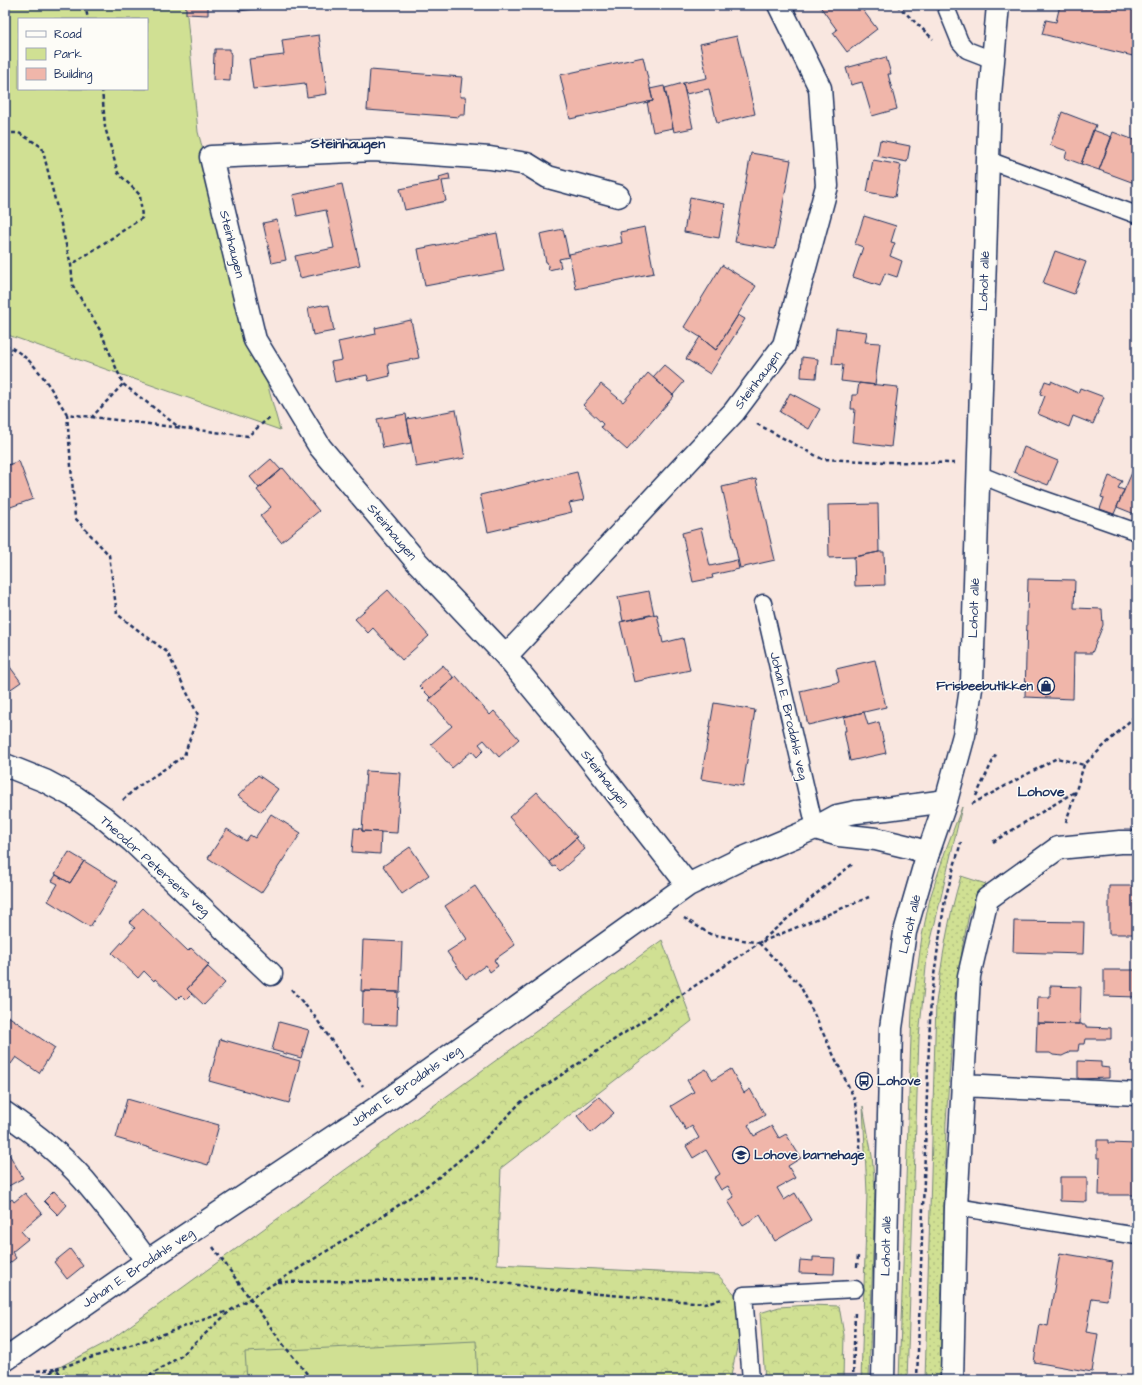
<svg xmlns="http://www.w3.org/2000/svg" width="1142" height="1385" viewBox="0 0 1142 1385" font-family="'Architects Daughter',sans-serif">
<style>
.grass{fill:url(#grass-dots);stroke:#768878}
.forest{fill:url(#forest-crowns);stroke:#768878}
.park{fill:#d0e093;stroke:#768878;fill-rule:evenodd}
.building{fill:#f0b6aa;stroke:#1b2f5e}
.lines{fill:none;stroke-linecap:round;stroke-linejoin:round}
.service-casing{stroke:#1b2f5e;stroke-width:19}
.minor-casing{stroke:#1b2f5e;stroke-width:25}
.tertiary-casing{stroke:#1b2f5e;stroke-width:25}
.path{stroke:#1b2f5e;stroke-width:2.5;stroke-dasharray:4 3;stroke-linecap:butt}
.service{stroke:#fdfcf7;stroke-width:16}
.minor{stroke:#fdfcf7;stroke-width:22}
.tertiary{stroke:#fdfcf7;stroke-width:22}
.labels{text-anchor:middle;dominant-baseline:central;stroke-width:3;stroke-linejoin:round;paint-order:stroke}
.street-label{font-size:13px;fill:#1b2f5e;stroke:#fdfcf7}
.poi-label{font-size:13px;font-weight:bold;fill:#1b2f5e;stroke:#fdfcf7;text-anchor:start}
.neighbourhood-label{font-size:14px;font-weight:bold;fill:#1b2f5e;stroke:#fdfcf7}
</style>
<defs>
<pattern id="grass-dots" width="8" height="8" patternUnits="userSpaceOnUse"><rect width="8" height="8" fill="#d0e093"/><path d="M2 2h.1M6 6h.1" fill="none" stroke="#b2c081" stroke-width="1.8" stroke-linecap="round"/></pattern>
<pattern id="forest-crowns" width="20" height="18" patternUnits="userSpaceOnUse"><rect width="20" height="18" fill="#d0e093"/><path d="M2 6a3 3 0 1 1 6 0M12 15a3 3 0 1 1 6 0" fill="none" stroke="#b2c081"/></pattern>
</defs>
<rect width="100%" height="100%" fill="#f9e7e0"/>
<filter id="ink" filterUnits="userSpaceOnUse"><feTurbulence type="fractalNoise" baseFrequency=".025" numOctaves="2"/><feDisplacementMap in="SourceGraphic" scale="8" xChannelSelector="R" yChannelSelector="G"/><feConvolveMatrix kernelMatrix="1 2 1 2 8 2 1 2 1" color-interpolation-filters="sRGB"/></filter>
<g filter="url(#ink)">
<!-- grass -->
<path class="grass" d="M962,807L927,957L919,1037L907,1380H899L912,1009L922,936L930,898L946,849Z
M961,876L986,884L979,893L969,914L963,944L955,997L946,1122L940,1380H925L936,1003C942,960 948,918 961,876Z
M863,1106L872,1156L875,1189L869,1380H861L867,1193Z"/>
<!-- forest -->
<path class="forest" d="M662,940L692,1021L501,1168L497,1264L718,1275L746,1307L730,1380H35L109,1341Z
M809,1305L839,1306L844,1335L843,1380H765L760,1313L779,1307Z"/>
<!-- park -->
<path class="park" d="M5,5H186L198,132L280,430L5,334ZM19,19H147V89H19Z
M476,1341L478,1380H247L245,1352Z"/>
<!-- building -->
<path class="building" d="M186,5H208V15L186,14Z
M238,5H287L239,11Z
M819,5H859L877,29L847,52L833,33L837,30Z
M1060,5H1097L1108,8V5L1137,6V57L1042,34L1046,20L1056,22Z
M319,35L327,94L307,97L305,83L253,89L249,59L284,55L282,40Z
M737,36L755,114L717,123L709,89L686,94L683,83L707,78L700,44Z
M215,49H230V53H231L230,81L213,80L214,53H215Z
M643,57L653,101L570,119L560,75Z
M886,57L891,74H888L897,109L872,116L862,82L851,85L846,68Z
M370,70L462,77L460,97H466L465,115H459V117L367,110Z
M683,83L693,128L674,132L665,88Z
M664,86L673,128L653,132L647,102L653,101L650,89Z
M1062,112L1096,125L1081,164L1065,158L1067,151L1050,145Z
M1093,130L1112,137L1099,170L1081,164Z
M1113,132L1137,141V184L1099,170Z
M880,140L910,146L907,162L877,156Z
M751,153L791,160L775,249L735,242Z
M873,160L901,165L895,197L867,192Z
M449,174L450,180L442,181L446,201L405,210L400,189L440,181L439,177Z
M342,184L360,265L300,278L295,256L334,248L326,210L297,216L293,195Z
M690,197L725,204L719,238L684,232Z
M864,216L896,226L891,242L895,243L890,256L902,261L897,277L885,273L880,286L853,277L863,247L855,244Z
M277,220L286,260L272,263L263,223Z
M645,227L654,273L576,289L569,254L622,243L620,232Z
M563,229L569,257L559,259L561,267L549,270L547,262H546L540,234Z
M497,233L504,271L425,286L418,249Z
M1055,251L1086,262L1074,294L1043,283Z
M722,265L756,286L716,350L700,337L684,327Z
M322,305L323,306L329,305L334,331L313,335L308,308Z
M738,315L745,319L710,374L686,359L700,337L716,350Z
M411,320L419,358L388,364L390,376L369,381L367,375L335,382L331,362L342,360L338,342L376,334L375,328Z
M836,328L867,332L865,342L880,343L875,385L841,381L843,365L832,364Z
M802,357L818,359L816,378L801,377Z
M664,365L684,382L673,395L653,377Z
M648,373L674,396L627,450L601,427L603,424L583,405L601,384L623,402Z
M1045,381L1051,383V381L1078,393L1080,388L1104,397L1093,424L1073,416L1069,427L1038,414L1045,396L1040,394Z
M859,383L898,387L891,447L852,442L855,409H851L852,395H857Z
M790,393L820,409L809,429L780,412Z
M456,410L465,458L416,467L407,419Z
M406,414L411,443L383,448L377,419Z
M1024,447L1058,461L1048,485L1014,472Z
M271,459L281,470L259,488L250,477Z
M19,461L33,499L5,509V466Z
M1137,461V515L1117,507Z
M283,468L319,511L281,542L260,516L271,507L257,490Z
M577,472L584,500L569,503L572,512L488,532L480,495Z
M1109,476L1122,481L1118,488L1124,490L1114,514L1100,509L1104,498L1101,497Z
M756,479L775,560L740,568L722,487Z
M878,504L879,552L854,557L829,558L828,505Z
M701,528L710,566L737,560L739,569L712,575L713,578L693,582L682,533Z
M879,552H884L885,585L855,586L854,557Z
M1028,579L1075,580L1074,608L1102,609L1103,625L1092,653H1074L1073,699L1025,697Z
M388,590L429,636L402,660L373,628L368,633L355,619Z
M649,591L654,614L623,621L618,597Z
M657,614L663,643L683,638L690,670L634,682L620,622Z
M5,660L21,682L5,693Z
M875,660L886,707L808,725L800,691L839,682L836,669Z
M443,665L454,678L431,698L419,686Z
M456,676L490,715L494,711L519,739L499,757L484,740L479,744L484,750L477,757L472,751L452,768L431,744L452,726L429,700Z
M714,703L755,710L743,786L701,779Z
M864,712L868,725L879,722L886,753L850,761L844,731H846L844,717Z
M366,771L401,773L397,833L362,831Z
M258,775L278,789L261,812L238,796Z
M537,792L577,837L549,862L509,817Z
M271,814L301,833L261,893L208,858L227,829L246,841L250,835L255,838Z
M354,828L362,829V831L381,832L380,854L352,852Z
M576,838L585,849L560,871L555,866L553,867L549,862Z
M410,847L429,875L402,894L383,866Z
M69,852L84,861L70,883L55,874Z
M84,861L118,882L90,927L48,901L58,884L52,881L56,875L70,883Z
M475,886L515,945L494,960L498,966L490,972L486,965L466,979L447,952L467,939L445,906Z
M1109,886H1137V934H1109Z
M143,908L188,951L191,948L209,965L187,989L192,994L186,1000L181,995L177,999L155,979L154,981L144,971L138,978L112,953L135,928L129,923Z
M1014,921L1084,922L1083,954L1013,952Z
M363,940L402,942L400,992L361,991Z
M208,967L225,983L204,1005L187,989Z
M1104,970H1137V997L1104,996Z
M1050,986L1081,987L1080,1024L1037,1023L1038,997H1050Z
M363,991L398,992L397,1025L362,1024Z
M5,1014L55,1048L39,1073L16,1057L11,1064L5,1060Z
M279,1022L309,1030L301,1058L272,1050Z
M1037,1023L1080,1024H1082V1025H1086V1027L1111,1028V1039H1086L1085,1044H1079L1078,1051H1069V1053L1066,1054L1062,1056L1053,1055L1050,1053H1036Z
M220,1039L300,1061L289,1103L209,1081Z
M1078,1061L1101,1062V1067L1109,1068V1078L1078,1079Z
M706,1069L713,1080L731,1069L744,1093L750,1089L765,1115L748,1125L754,1136L772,1126L779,1138L786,1134L801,1158L788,1166L795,1178L777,1188L784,1200L795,1193L811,1220L775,1241L760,1215L743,1225L728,1201L734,1197L728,1186L721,1190L714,1178L720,1174L706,1150L693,1158L686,1146L699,1138L692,1126L686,1130L671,1106L694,1092L687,1080Z
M599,1097L614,1113L591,1133L577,1116Z
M127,1099L219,1125L208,1165L116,1138Z
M1097,1140H1108V1143L1137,1144L1136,1195H1099L1100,1158H1097Z
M9,1154L23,1178L5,1188V1156Z
M1060,1177H1087V1202L1060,1201Z
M54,1191L67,1205L58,1215L44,1201Z
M25,1193L42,1213L21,1231L28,1239L12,1252L16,1258L5,1267V1205L12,1199L14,1202Z
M70,1249L83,1266L67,1279L54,1262Z
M1060,1253L1113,1262L1107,1300L1092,1298L1086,1332L1098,1334L1092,1372L1034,1362L1040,1324L1048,1326Z
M813,1257L835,1258L834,1274L799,1273L800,1260L813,1261Z"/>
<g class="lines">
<!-- service casing -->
<g class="service-casing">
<path id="service" d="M945,5L960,42L967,50L993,60
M988,160L1137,215
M978,474L1020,491L1137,532
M763,603L815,828
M956,1207L1137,1236
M751,1380L744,1295L855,1289"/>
</g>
<!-- minor casing -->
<g class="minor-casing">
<path id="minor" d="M618,196L548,177L527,164L490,158L374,150L211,157L255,340L320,447L417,562L506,656L571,735L688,885
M506,656L734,412L784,345L827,186L820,88L779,5
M5,765L45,781L75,797L103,817L132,841L271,974
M815,828L839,835L876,839L909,847L928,853
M963,1085L1137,1094
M5,1113C33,1132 61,1154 84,1180C106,1206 127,1233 147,1261
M5,1360L147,1261L378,1107L688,885L739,860L815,828L837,816L856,812L886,809L946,801
M952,1380L956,1207L969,976L987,899L1058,848L1120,842H1137"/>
</g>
<!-- tertiary casing -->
<g class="tertiary-casing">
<path id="tertiary" d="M883,1380L891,1028L905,932L928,853L946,801L964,735L972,682L990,95L998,5"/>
</g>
<!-- path -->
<path class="path" d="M85,5L88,19
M897,5L933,39
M102,89L105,127L118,173L140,195L142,218L71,265L73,286L100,330L123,384L180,428
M5,133H19L42,147L71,265
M5,345C35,357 50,388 67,414L248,436L271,416
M67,414L75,518L109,555L117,614L167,652L198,715L184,756L136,788L122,801
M91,418L123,384
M757,424L822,459L886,462L954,463
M976,796L997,752
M972,804L1057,758L1084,765
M1066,822L1084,765L1137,714
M993,842L1076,791
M684,918L710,934L759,943L869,897
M759,943L800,985L856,1102L861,1157
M291,989L313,1014L363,1086
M213,1247L282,1343L312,1380
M857,1267L858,1256
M278,1282L364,1281L469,1278L553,1290L704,1303L723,1299
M37,1371L56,1369L66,1380
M38,1380L56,1369L158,1336L228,1311
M143,1380L181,1356L231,1310L374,1222L434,1181L484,1140L521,1102L759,943L836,877L854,863
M853,1380L855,1311
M917,1380L927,1093L931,996L945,899L961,842"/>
<!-- service -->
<use href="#service" class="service"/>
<!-- minor -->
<use href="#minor" class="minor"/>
<!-- tertiary -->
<use href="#tertiary" class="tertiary"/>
</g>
</g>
<!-- icons -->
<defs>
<g id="shop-ring" transform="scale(0.9)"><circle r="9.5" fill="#fdfcf7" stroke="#1b2f5e" stroke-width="1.5"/><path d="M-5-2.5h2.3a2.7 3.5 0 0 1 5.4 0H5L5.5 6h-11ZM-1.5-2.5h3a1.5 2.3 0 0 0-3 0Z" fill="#1b2f5e"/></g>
<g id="bus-ring" transform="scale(0.9)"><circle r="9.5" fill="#fdfcf7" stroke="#1b2f5e" stroke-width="1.5"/><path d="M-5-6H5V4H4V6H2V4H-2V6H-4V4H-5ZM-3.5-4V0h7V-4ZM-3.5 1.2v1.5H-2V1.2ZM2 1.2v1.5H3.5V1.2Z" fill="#1b2f5e"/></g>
<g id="school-ring" transform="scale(0.9)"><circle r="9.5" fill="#fdfcf7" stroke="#1b2f5e" stroke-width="1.5"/><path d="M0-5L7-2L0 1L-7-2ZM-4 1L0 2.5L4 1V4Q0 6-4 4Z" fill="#1b2f5e"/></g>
</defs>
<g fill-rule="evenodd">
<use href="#shop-ring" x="1046" y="686"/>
<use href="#bus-ring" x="864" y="1081"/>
<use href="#school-ring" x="741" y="1155"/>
</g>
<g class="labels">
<!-- street labels -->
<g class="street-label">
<text transform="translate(232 244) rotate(76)">Steinhaugen</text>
<text transform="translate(984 281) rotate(-88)">Loholt allé</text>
<text transform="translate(758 380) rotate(-53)">Steinhaugen</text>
<text transform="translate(392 532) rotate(50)">Steinhaugen</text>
<text transform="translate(974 608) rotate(-88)">Loholt allé</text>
<text transform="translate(789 716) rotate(77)">Johan E. Brodahls veg</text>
<text transform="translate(605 779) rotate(52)">Steinhaugen</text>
<text transform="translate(155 866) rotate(42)">Theodor Petersens veg</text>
<text transform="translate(910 924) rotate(-77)">Loholt allé</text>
<text transform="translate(406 1086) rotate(-35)">Johan E. Brodahls veg</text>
<text transform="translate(886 1246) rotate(-89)">Loholt allé</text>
<text transform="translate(138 1268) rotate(-34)">Johan E. Brodahls veg</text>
</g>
<!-- poi labels -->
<g class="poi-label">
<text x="1033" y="686" text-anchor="end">Frisbeebutikken</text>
<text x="877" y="1081">Lohove</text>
<text x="754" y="1155">Lohove barnehage</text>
</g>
<!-- neighbourhood labels -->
<g class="neighbourhood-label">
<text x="348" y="144">Steinhaugen</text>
<text x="1041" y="792">Lohove</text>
</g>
</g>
<!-- margin -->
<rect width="1142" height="1385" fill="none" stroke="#fdfcf7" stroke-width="20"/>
<rect x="10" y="10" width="1122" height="1365" fill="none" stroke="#1b2f5e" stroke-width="1.5" filter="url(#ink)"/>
<!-- legend -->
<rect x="18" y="18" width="130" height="72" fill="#fdfcf7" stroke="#a3aaba"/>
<rect x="26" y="31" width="20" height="6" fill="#fdfcf7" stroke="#a3aaba"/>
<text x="54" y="38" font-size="12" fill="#1b2f5e">Road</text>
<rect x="26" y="48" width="20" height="12" fill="#d0e093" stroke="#a3aaba"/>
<text x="54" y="58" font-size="12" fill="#1b2f5e">Park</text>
<rect x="26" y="68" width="20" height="12" fill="#f0b6aa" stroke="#a3aaba"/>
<text x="54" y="78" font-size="12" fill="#1b2f5e">Building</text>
</svg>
